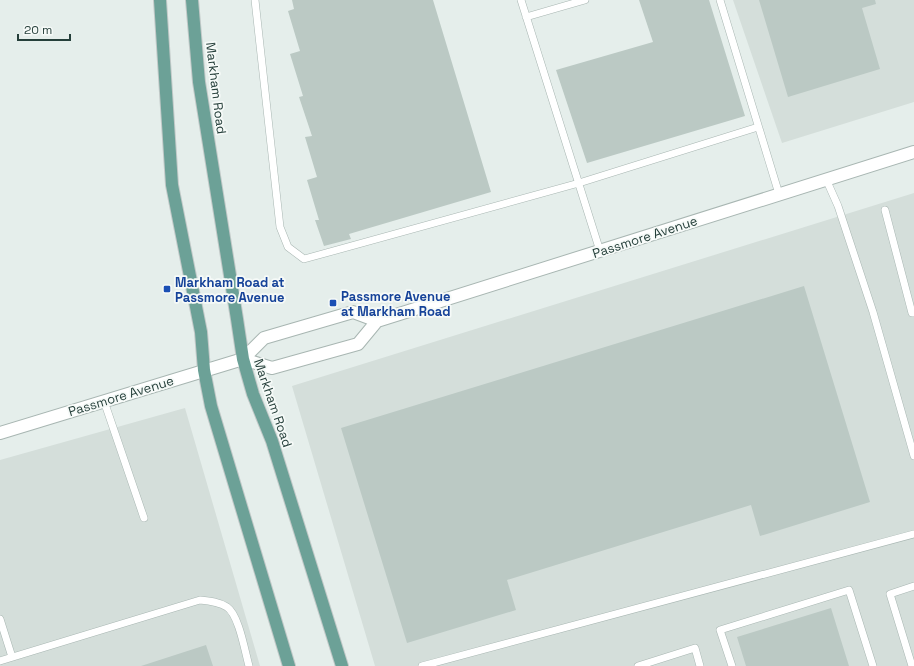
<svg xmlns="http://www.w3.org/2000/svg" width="914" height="666" viewBox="0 0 914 666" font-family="'Space Grotesk',sans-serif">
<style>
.built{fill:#d4deda}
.building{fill:#bbc9c4}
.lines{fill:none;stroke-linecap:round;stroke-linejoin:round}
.service-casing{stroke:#a8b6b2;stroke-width:8}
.tertiary-casing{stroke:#a8b6b2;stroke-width:14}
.primary-casing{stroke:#c2c9c8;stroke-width:14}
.service{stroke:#fff;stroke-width:7}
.tertiary{stroke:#fff;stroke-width:12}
.primary{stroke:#6ca197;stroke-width:12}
.transit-dot{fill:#1a4fb4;stroke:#f6faf8;stroke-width:1.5}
.labels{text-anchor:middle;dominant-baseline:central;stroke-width:3.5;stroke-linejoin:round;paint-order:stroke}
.street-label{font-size:13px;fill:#253f3a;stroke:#f6faf8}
.transit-label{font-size:13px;font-weight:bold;fill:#164399;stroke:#f6faf8;text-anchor:start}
</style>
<rect width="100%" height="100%" fill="#e5eeeb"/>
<!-- built -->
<path class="built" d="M733,0H914V102L782,143Z
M914,193V666H375L292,386Z
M185,408L260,666H0V460Z"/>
<!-- building -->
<path class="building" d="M292,0H433L491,192L349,234L351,239L324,246L315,220H319L307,180L317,177L305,137L312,136L299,97L303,96L290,54L300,51L288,11L294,9Z
M639,0H709L745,116L587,163L556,70L653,42Z
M759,0H875L876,4L862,8L880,69L788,97Z
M804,286L870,502L760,536L751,505L507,580L516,610L407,643L341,428Z
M831,608L849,666H746L737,637Z
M206,645L213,666H141Z"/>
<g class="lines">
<!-- service casing -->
<g class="service-casing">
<path id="service" d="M255,0L280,227L288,247L304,259L579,183L758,127
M521,0L600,251
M720,0L779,194
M526,17L585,0
M826,179L838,206L873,312L914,456
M885,210L912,313H914
M104,401L144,518
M0,619L12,657
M0,661L200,600C210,601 219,602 227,607C239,615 245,652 249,666
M422,666L914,534
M638,666L695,648L700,666
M732,666L720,630L849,590L873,666
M912,666L890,594L914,586"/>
</g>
<!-- tertiary casing -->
<g class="tertiary-casing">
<path id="tertiary" d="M243,359L272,368L358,344L377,321L914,152
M0,433L243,359L264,338L353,312L377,321"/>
</g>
<!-- primary casing -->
<g class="primary-casing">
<path id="primary" d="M160,0L172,185L201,332L204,370L211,406L289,666
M192,0L199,82L237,319L243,359L253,394L272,441L342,666"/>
</g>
<!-- service -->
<use href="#service" class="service"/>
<!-- tertiary -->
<use href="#tertiary" class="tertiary"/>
<!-- primary -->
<use href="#primary" class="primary"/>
</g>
<!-- markers -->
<g class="transit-dot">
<rect x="163" y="285" width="8" height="8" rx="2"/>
<rect x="329" y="299" width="8" height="8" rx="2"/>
</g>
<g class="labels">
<!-- street labels -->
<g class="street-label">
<text transform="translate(216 88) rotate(83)">Markham Road</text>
<text transform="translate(645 237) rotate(-18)">Passmore Avenue</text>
<text transform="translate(121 396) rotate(-17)">Passmore Avenue</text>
<text transform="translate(273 403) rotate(71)">Markham Road</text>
</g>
<!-- transit labels -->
<g class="transit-label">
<text x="175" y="282">Markham Road at<tspan x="175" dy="15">Passmore Avenue</tspan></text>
<text x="341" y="296">Passmore Avenue<tspan x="341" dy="15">at Markham Road</tspan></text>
</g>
</g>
<!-- scale -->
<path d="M18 34v6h52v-6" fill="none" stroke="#253f3a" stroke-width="2"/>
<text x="24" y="34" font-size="12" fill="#253f3a" stroke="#f6faf8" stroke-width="3" paint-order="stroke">20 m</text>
</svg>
